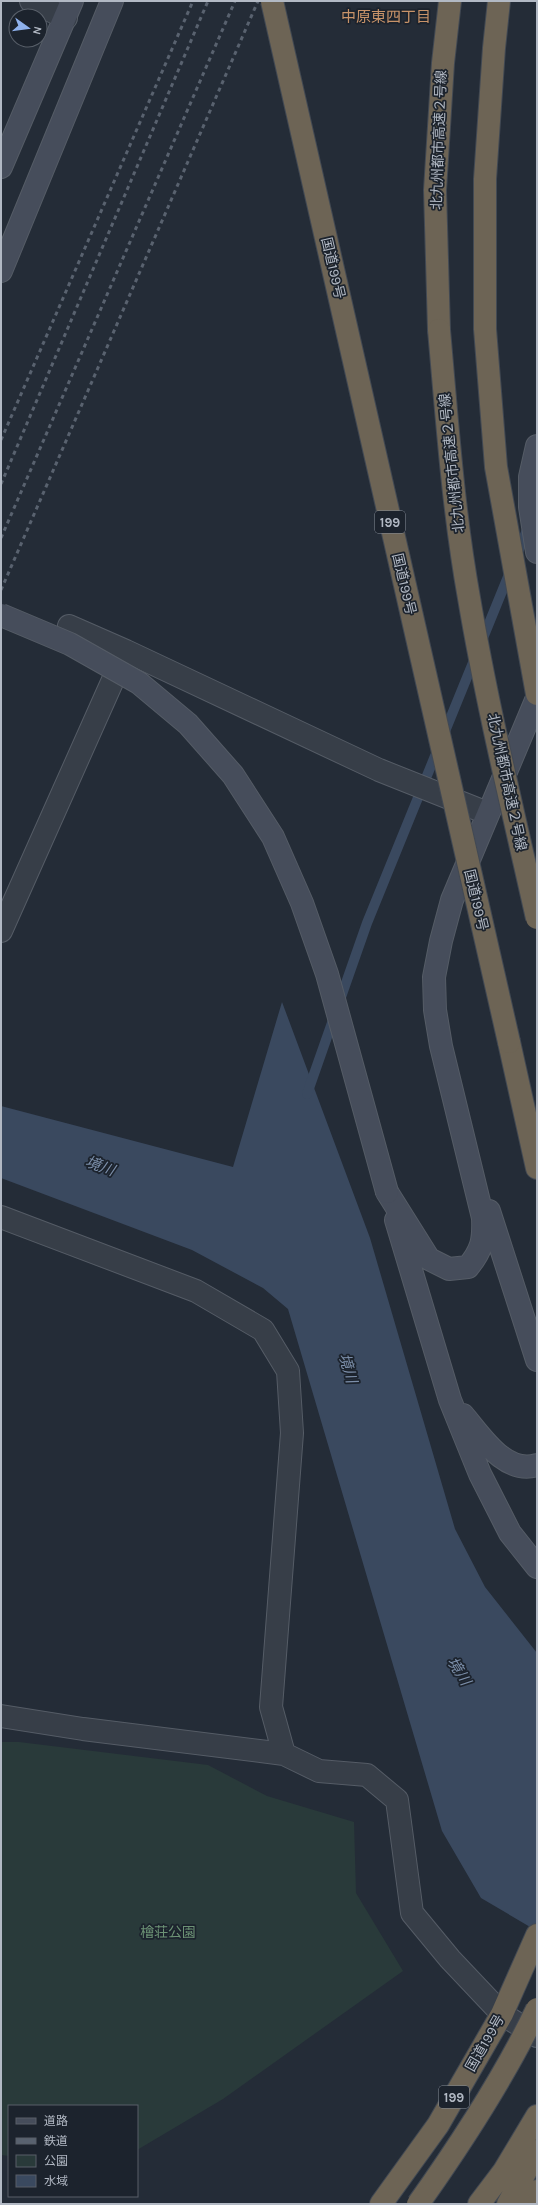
<svg xmlns="http://www.w3.org/2000/svg" width="538" height="2205" viewBox="0 0 538 2205" font-family="Karla,'Noto Sans JP',sans-serif">
<style>
.green{fill:#293a3a}
.water{fill:#3a495f}
.lines{fill:none;stroke-linecap:round;stroke-linejoin:round}
.stream{stroke:#3a495f;stroke-width:10}
.street-casing{stroke:#555c66;stroke-width:24}
.secondary-casing{stroke:#555c66;stroke-width:24}
.highway-casing{stroke:#424953;stroke-width:24}
.street{stroke:#373e48;stroke-width:22}
.secondary{stroke:#464d5b;stroke-width:22}
.highway{stroke:#6d6455;stroke-width:22}
.rail{stroke:#59626f;stroke-width:3;stroke-dasharray:4 4;stroke-linecap:butt}
.secondary-bridge-casing{stroke:#555c66;stroke-width:24;stroke-linecap:butt}
.highway-bridge-casing{stroke:#424953;stroke-width:24;stroke-linecap:butt}
.secondary-bridge{stroke:#464d5b;stroke-width:22}
.highway-bridge{stroke:#6d6455;stroke-width:22}
.labels{text-anchor:middle;dominant-baseline:central;stroke-width:3.5;stroke-linejoin:round;paint-order:stroke}
.shield{fill:#1c232d;stroke:#858c97;stroke-width:1}
.shield-label{font-size:13px;font-weight:bold;fill:#b2b9c4}
.street-label{font-size:14px;fill:#b2b9c4;stroke:#1c232d}
.park-label{font-size:14px;fill:#6c9275;stroke:#1c232d}
.neighbourhood-label{font-size:15px;fill:#c89369;stroke:#1c232d}
.water-label{font-size:15px;font-style:italic;fill:#7c8faa;stroke:#1c232d}
</style>
<rect width="100%" height="100%" fill="#242c37"/>
<!-- green -->
<path class="green" d="M1,1742H19L208,1765L267,1796L354,1822L356,1893L403,1971L223,2099L137,2150V2106H9V2156L1,2155Z"/>
<!-- water -->
<path class="water" d="M282,1002L370,1238L455,1529L485,1587L537,1653V1931L481,1898L442,1831L288,1309L263,1288L192,1250L1,1178V1106L233,1167Z"/>
<g class="lines">
<!-- stream -->
<path class="stream" d="M307,1094L367,923L529,525"/>
<!-- street casing -->
<g class="street-casing">
<path id="street" d="M31,1L66,18
M69,626L126,651L379,770L487,813
M1,931L125,653
M1,1217L196,1291L263,1330L288,1371L292,1433L271,1707L284,1754
M1,1716L83,1729L284,1754L319,1771L367,1775L397,1800L412,1913L450,1959L502,2014L537,2036"/>
</g>
<!-- secondary casing -->
<g class="secondary-casing">
<path id="secondary" d="M1,167L72,1
M1,271L112,1
M537,446L530,477V507L537,552
M387,1192L429,1259L449,1269L468,1267C482,1250 484,1240 483,1218L441,1046L435,1010L434,977L441,941L452,900L537,698
M489,1211L537,1360
M396,1220L450,1400L480,1474L510,1533L537,1567
M463,1415C481,1436 505,1475 537,1465"/>
</g>
<!-- highway casing -->
<g class="highway-casing">
<path id="highway" d="M499,1L494,48L485,179V329L496,467L537,694
M439,330L435,190L443,63L450,1
M509,1042L537,1168
M381,2204L438,2125L502,2014L537,1935
M479,2204L504,2171L537,2116
M508,2204L537,2151
M530,2204L537,2191"/>
</g>
<!-- street -->
<use href="#street" class="street"/>
<!-- secondary -->
<use href="#secondary" class="secondary"/>
<!-- highway -->
<use href="#highway" class="highway"/>
<!-- rail -->
<path class="rail" d="M1,440L193,1
M1,484L208,1
M1,538L235,1
M1,590L258,1"/>
<!-- secondary-bridge casing -->
<g class="secondary-bridge-casing">
<path id="secondary-bridge" d="M1,615L70,644L139,683L188,724L233,775L273,837L302,903L327,974L387,1192"/>
</g>
<!-- highway-bridge casing -->
<g class="highway-bridge-casing">
<path id="highway-bridge" d="M272,1L509,1042
M439,330C447,419 453,509 469,598C487,705 513,811 537,918
M418,2204C462,2142 504,2078 537,2009"/>
</g>
<!-- secondary-bridge -->
<use href="#secondary-bridge" class="secondary-bridge"/>
<!-- highway-bridge -->
<use href="#highway-bridge" class="highway-bridge"/>
</g>
<g class="labels">
<!-- shield labels -->
<g class="shield">
<rect x="375" y="511" width="30" height="22" rx="3"/>
<rect x="439" y="2086" width="30" height="22" rx="3"/>
</g>
<g class="shield-label">
<text x="390" y="522">199</text>
<text x="454" y="2097">199</text>
</g>
<!-- street labels -->
<g class="street-label">
<text transform="translate(439 140) rotate(-88)">北九州都市高速２号線</text>
<text transform="translate(333 268) rotate(77)">国道199号</text>
<text transform="translate(452 463) rotate(-96)">北九州都市高速２号線</text>
<text transform="translate(404 584) rotate(77)">国道199号</text>
<text transform="translate(507 782) rotate(78)">北九州都市高速２号線</text>
<text transform="translate(476 900) rotate(77)">国道199号</text>
<text transform="translate(485 2043) rotate(-60)">国道199号</text>
</g>
<!-- park labels -->
<g class="park-label">
<text x="168" y="1932">檜荘公園</text>
</g>
<!-- neighbourhood labels -->
<g class="neighbourhood-label">
<text x="386" y="17">中原東四丁目</text>
</g>
<!-- water labels -->
<g class="water-label">
<text transform="translate(100 1166) rotate(20)">境川</text>
<text transform="translate(348 1368) rotate(74)">境川</text>
<text transform="translate(459 1671) rotate(58)">境川</text>
</g>
</g>
<!-- border -->
<rect width="538" height="2205" fill="none" stroke="#b2b9c4" stroke-width="4"/>
<!-- legend -->
<rect x="8" y="2105" width="130" height="92" fill="#1c232d" stroke="#585f69"/>
<rect x="16" y="2118" width="20" height="6" fill="#464d5b" stroke="#585f69"/>
<text x="44" y="2125" font-size="12" fill="#b2b9c4">道路</text>
<rect x="16" y="2138" width="20" height="6" fill="#59626f" stroke="#585f69"/>
<text x="44" y="2145" font-size="12" fill="#b2b9c4">鉄道</text>
<rect x="16" y="2155" width="20" height="12" fill="#293a3a" stroke="#585f69"/>
<text x="44" y="2165" font-size="12" fill="#b2b9c4">公園</text>
<rect x="16" y="2175" width="20" height="12" fill="#3a495f" stroke="#585f69"/>
<text x="44" y="2185" font-size="12" fill="#b2b9c4">水域</text>
<!-- north arrow -->
<g transform="translate(28 28) rotate(104)"><circle r="19" fill="#1c232d" stroke="#585f69"/>
<path d="M0-3L7 15L0 10L-7 15Z" fill="#8fb2ed"/>
<text y="-6" font-size="11" font-weight="bold" text-anchor="middle" fill="#b2b9c4">N</text>
</g>
</svg>
